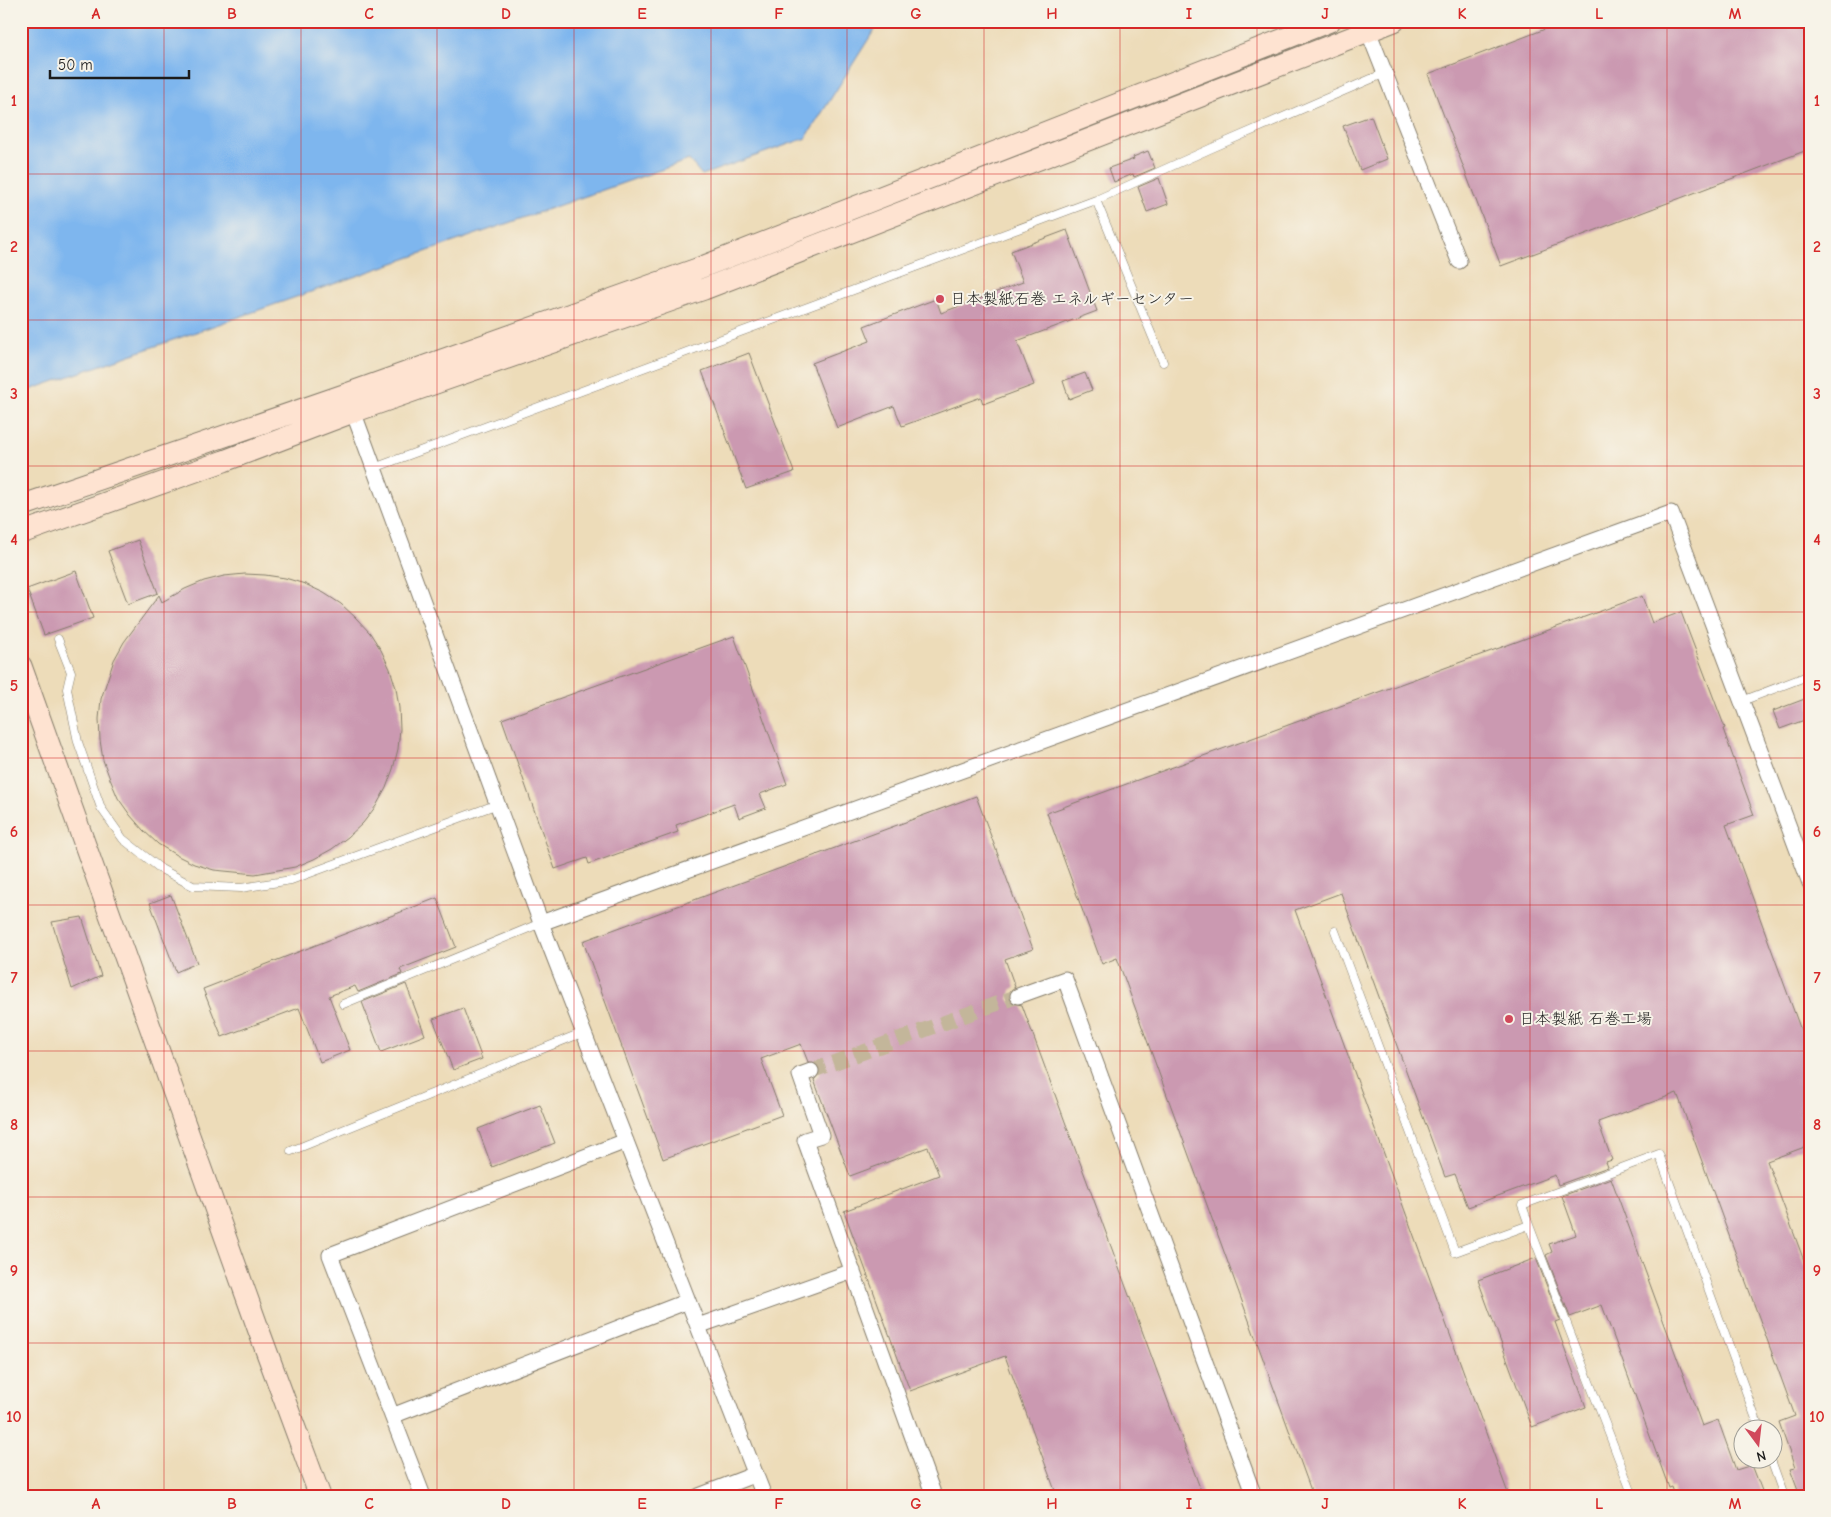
<svg xmlns="http://www.w3.org/2000/svg" width="1831" height="1517" viewBox="0 0 1831 1517" font-family="'Comic Neue','Klee One',sans-serif">
<style>
.water{fill:#7eb6ee;stroke:#4d6985}
.building{fill:#cb99b1}
.lines{fill:none;stroke-linecap:round;stroke-linejoin:round}
.street-tunnel{stroke:#c3b69a;stroke-width:15;stroke-dasharray:15 8;stroke-linecap:butt}
.lane-casing{stroke:#847c6a;stroke-width:9}
.street-casing{stroke:#847c6a;stroke-width:17}
.secondary-casing{stroke:#847c6a;stroke-width:23}
.lane{stroke:#fff;stroke-width:8}
.street{stroke:#fff;stroke-width:15}
.secondary{stroke:#fee3d1;stroke-width:21}
.grid{fill:none;stroke:#d62828;stroke-width:1;stroke-opacity:0.55}
.poi-dot{fill:#d1495b;stroke:#f7f3e8;stroke-width:2}
.labels{text-anchor:middle;dominant-baseline:central;stroke-width:4;stroke-linejoin:round;paint-order:stroke}
.poi-label{font-size:16px;fill:#1c1c1c;stroke:#f7f3e8;text-anchor:start}
.neatline{fill:none;stroke:#d62828;stroke-width:2}
.grid-label{font-size:16px;text-anchor:middle;font-weight:bold;fill:#d62828}
</style>
<rect width="100%" height="100%" fill="#f7f3e8"/>
<filter id="ink" filterUnits="userSpaceOnUse"><feTurbulence type="fractalNoise" baseFrequency=".02" numOctaves="2"/><feDisplacementMap in="SourceGraphic" scale="10" xChannelSelector="R" yChannelSelector="G"/><feConvolveMatrix kernelMatrix="1 2 1 2 8 2 1 2 1" color-interpolation-filters="sRGB"/></filter>
<filter id="wash" filterUnits="userSpaceOnUse"><feTurbulence type="fractalNoise" baseFrequency=".0096" numOctaves="4" result="noise"/><feDisplacementMap in="SourceGraphic" scale="20" xChannelSelector="R" yChannelSelector="G"/><feGaussianBlur stdDeviation="1.12" result="paint"/><feColorMatrix in="noise" values="0 0 0 0 0 0 0 0 0 0 0 0 0 0 0 0 0 1.4 0 .05"/><feComposite in="paint" operator="in"/></filter>
<g filter="url(#wash)">
<rect width="100%" height="100%" fill="#eddcb9"/>
<!-- water -->
<path class="water" d="M21,21H880L806,138L702,175L689,160L21,393Z"/>
<g id="blocks">
<!-- building -->
<path class="building" d="M1566,21H1810V149L1501,266L1428,74Z
M1371,116L1387,159L1360,170L1343,126Z
M1148,151L1155,168L1134,177L1133,174L1114,182L1109,168L1134,159L1133,157Z
M1159,178L1168,204L1147,212L1138,187Z
M1067,230L1097,311L1017,341L1034,385L983,404L981,397L902,426L894,406L837,428L812,363L870,341L864,326L936,299L941,313L1023,282L1011,251Z
M749,353L794,472L746,489L702,371Z
M1085,373L1092,390L1069,399L1063,381Z
M138,540L158,593L128,604L108,551Z
M76,571L93,618L44,635L27,589Z
M245,574L265,575L285,578L305,584L324,593L341,604L356,618L370,633L381,650L390,669L396,688L399,708L400,729L398,749L393,769L386,788L376,806L363,823L348,837L332,849L314,859L295,867L255,874L214,870L194,864L176,855L158,844L143,830L130,815L118,798L110,779L103,760L100,740L99,719L101,699L114,660L124,642L159,595L162,602L185,589L204,581L224,576Z
M1642,596L1652,623L1681,612L1725,728L1723,729L1754,815L1726,825L1810,1055V1145L1767,1161L1810,1277V1496H1800L1790,1469L1795,1468L1779,1422L1795,1416L1677,1093L1598,1122L1612,1160L1606,1162L1608,1167L1558,1185L1555,1175L1468,1207L1455,1174L1445,1177L1341,893L1295,910L1509,1496H1313L1117,958L1102,964L1047,813Z
M734,636L787,784L760,794L766,808L739,818L734,804L676,825L678,832L589,864L587,858L555,869L502,719Z
M1810,697V718L1780,729L1773,711Z
M976,796L1033,949L1005,959L1015,987L1011,990L1009,999L1012,1003L1022,1005L1203,1496H1057L1005,1356L910,1391L844,1211L939,1175L928,1147L850,1176L814,1080L820,1073V1067L813,1062H808L801,1044L761,1059L782,1115L663,1159L583,941Z
M171,895L197,963L176,972L150,903Z
M437,898L456,947L400,969L402,974L358,992L355,986L329,996L350,1050L320,1062L299,1008L222,1037L203,989Z
M82,917L101,976L72,989L52,922Z
M406,984L425,1035L381,1052L362,1002Z
M463,1008L482,1059L453,1070L433,1019Z
M540,1105L555,1143L492,1167L478,1129Z
M1611,1178L1702,1426L1718,1420L1736,1470L1752,1465L1764,1496H1675L1672,1487L1669,1488L1602,1305L1570,1317L1546,1255L1552,1252L1549,1244L1576,1235L1562,1196Z
M1536,1258L1560,1320L1555,1322L1586,1407L1532,1427L1478,1280Z"/>
</g>
</g>
<g filter="url(#ink)">
<use href="#blocks" fill-opacity="0" stroke="#847c6a" stroke-width="1"/>
<g class="lines">
<!-- street-tunnel -->
<path class="street-tunnel" d="M811,1071L1018,996"/>
<!-- lane casing -->
<g class="lane-casing">
<path id="lane" d="M1096,200L1163,362
M374,468L1096,200L1212,148L1385,73
M58,639L71,672L67,689L78,742L101,808L123,839L161,869L193,886L241,888L291,880L498,804
M1742,701L1810,675
M1335,931L1455,1252L1529,1225L1633,1496
M343,1004L541,923
M291,1151L584,1032
M1529,1225L1522,1205L1659,1154L1760,1430
M1771,1460L1784,1496"/>
</g>
<!-- street casing -->
<g class="street-casing">
<path id="street" d="M1365,23L1459,261
M350,403L541,923L764,1496
M541,923L1671,513L1810,883
M1018,996L1065,979L1254,1496
M811,1071L800,1075L821,1135L805,1140L934,1496
M698,1326L853,1271
M392,1416L688,1301
M423,1496L330,1255L626,1141
M699,1496L756,1474"/>
</g>
<!-- secondary casing -->
<g class="secondary-casing">
<path id="secondary" d="M21,506L347,394L697,269L1330,21
M21,533L224,461L353,412L704,289L1394,21
M21,666L259,1331L320,1496"/>
</g>
<!-- lane -->
<use href="#lane" class="lane"/>
<!-- street -->
<use href="#street" class="street"/>
<!-- secondary -->
<use href="#secondary" class="secondary"/>
</g>
</g>
<!-- grid -->
<path class="grid" d="M164,21V1496M301,21V1496M437,21V1496M574,21V1496M711,21V1496M847,21V1496M984,21V1496M1120,21V1496M1257,21V1496M1394,21V1496M1530,21V1496M1667,21V1496M21,174H1810M21,320H1810M21,466H1810M21,612H1810M21,758H1810M21,905H1810M21,1051H1810M21,1197H1810M21,1343H1810"/>
<!-- markers -->
<g class="poi-dot">
<circle cx="940" cy="299" r="5"/>
<circle cx="1509" cy="1019" r="5"/>
</g>
<g class="labels">
<!-- poi labels -->
<g class="poi-label">
<text x="950" y="299">日本製紙石巻 エネルギーセンター</text>
<text x="1519" y="1019">日本製紙 石巻工場</text>
</g>
</g>
<!-- margin -->
<rect width="1831" height="1517" fill="none" stroke="#f7f3e8" stroke-width="55"/>
<!-- north arrow -->
<g transform="translate(1758 1444) rotate(165)"><circle r="24" fill="#f7f3e8" stroke="#9f9d96"/>
<path d="M0-4L9 19L0 12L-9 19Z" fill="#d1495b"/>
<text y="-8" font-size="14" font-weight="bold" text-anchor="middle" fill="#1c1c1c">N</text>
</g>
<!-- scale -->
<path d="M50 70v8h139v-8" fill="none" stroke="#1c1c1c" stroke-width="2.5"/>
<text x="58" y="70" font-size="15" fill="#1c1c1c" stroke="#f7f3e8" stroke-width="4" paint-order="stroke">50 m</text>
<rect x="28" y="28" width="1776" height="1462" class="neatline"/>
<g class="grid-label">
<text x="96" y="19">A</text>
<text x="232" y="19">B</text>
<text x="369" y="19">C</text>
<text x="506" y="19">D</text>
<text x="642" y="19">E</text>
<text x="779" y="19">F</text>
<text x="916" y="19">G</text>
<text x="1052" y="19">H</text>
<text x="1189" y="19">I</text>
<text x="1325" y="19">J</text>
<text x="1462" y="19">K</text>
<text x="1599" y="19">L</text>
<text x="1735" y="19">M</text>
<text x="14" y="106">1</text>
<text x="1817" y="106">1</text>
<text x="14" y="252">2</text>
<text x="1817" y="252">2</text>
<text x="14" y="399">3</text>
<text x="1817" y="399">3</text>
<text x="14" y="545">4</text>
<text x="1817" y="545">4</text>
<text x="14" y="691">5</text>
<text x="1817" y="691">5</text>
<text x="14" y="837">6</text>
<text x="1817" y="837">6</text>
<text x="14" y="983">7</text>
<text x="1817" y="983">7</text>
<text x="14" y="1130">8</text>
<text x="1817" y="1130">8</text>
<text x="14" y="1276">9</text>
<text x="1817" y="1276">9</text>
<text x="14" y="1422">10</text>
<text x="1817" y="1422">10</text>
<text x="96" y="1509">A</text>
<text x="232" y="1509">B</text>
<text x="369" y="1509">C</text>
<text x="506" y="1509">D</text>
<text x="642" y="1509">E</text>
<text x="779" y="1509">F</text>
<text x="916" y="1509">G</text>
<text x="1052" y="1509">H</text>
<text x="1189" y="1509">I</text>
<text x="1325" y="1509">J</text>
<text x="1462" y="1509">K</text>
<text x="1599" y="1509">L</text>
<text x="1735" y="1509">M</text>
</g>
</svg>
